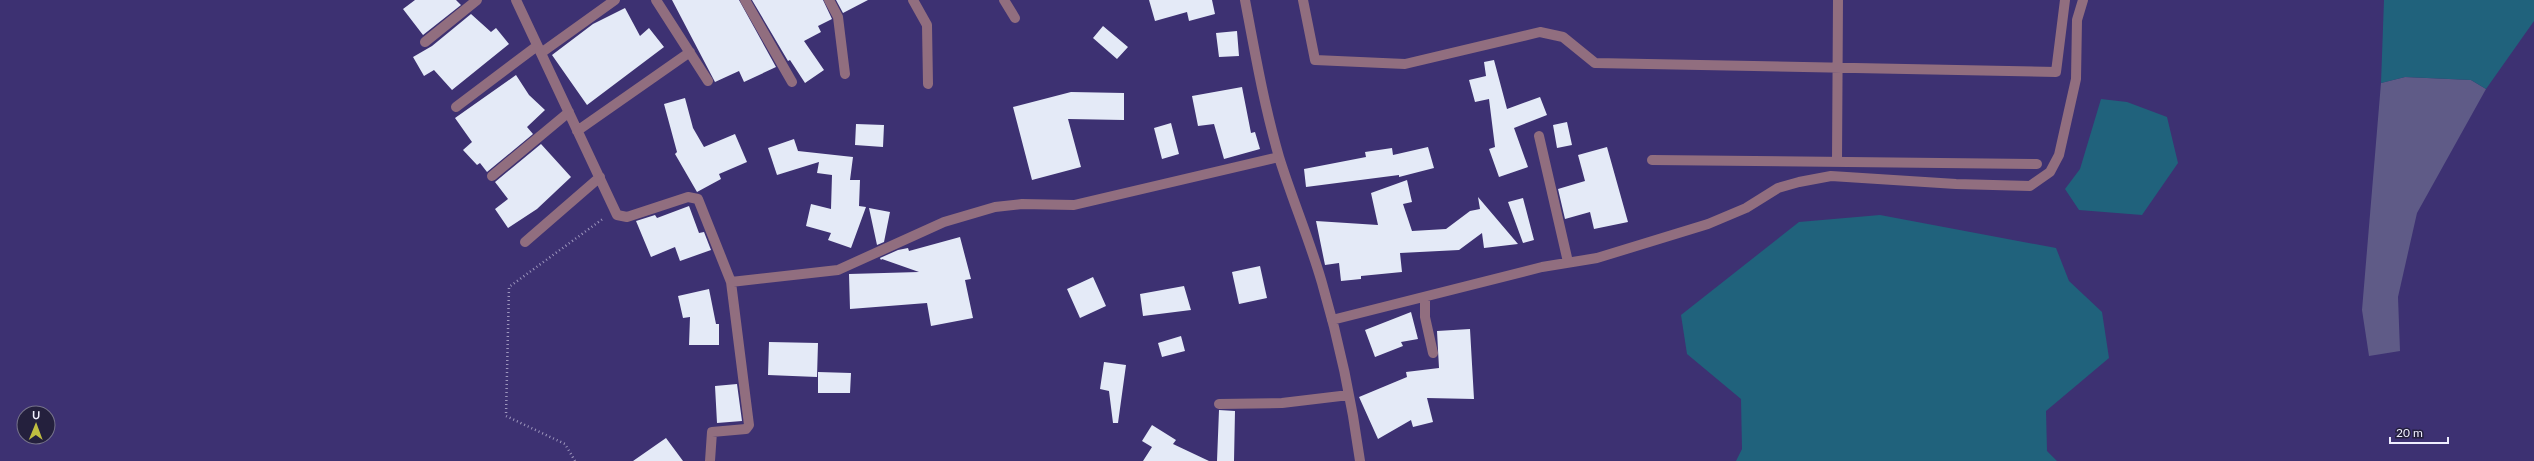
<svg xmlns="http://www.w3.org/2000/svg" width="2534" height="461" viewBox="0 0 2534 461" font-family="Lato,sans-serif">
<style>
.green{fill:#5f5b87}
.water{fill:#20627c}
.building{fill:#e4eaf7}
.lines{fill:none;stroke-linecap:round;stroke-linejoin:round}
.path{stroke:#9d96bd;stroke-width:2.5;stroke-dasharray:1 3;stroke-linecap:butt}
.street{stroke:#916e7f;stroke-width:10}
</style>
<rect width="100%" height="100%" fill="#3d3172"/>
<!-- green -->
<path class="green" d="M2405,77L2471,80L2486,89L2417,213L2398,297L2400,351L2369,356L2362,310L2381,83Z"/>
<!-- water -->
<path class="water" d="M2384,0H2534V21L2486,89L2471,80L2405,77L2381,83Z
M2101,99L2127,102L2167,117L2178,163L2142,215L2079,210L2065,189L2080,169Z
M1880,215L2056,248L2069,281L2102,312L2109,358L2046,411L2047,451L2057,461H1736L1742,449L1741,399L1687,354L1681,315L1799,222Z"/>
<!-- building -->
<path class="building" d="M415,0H456L461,5L423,35L403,9Z
M672,0H739L776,67L744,82L739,71L715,82Z
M752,0H823L832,19L818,26L821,32L804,41L824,70L805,83L790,60L788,61Z
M836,0H868L843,13Z
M1149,0H1212L1215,14L1189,21L1187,12L1155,21Z
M625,8L640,36L649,28L664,47L587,105L552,55L593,24Z
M471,14L491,32L496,28L509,44L452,90L434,70L424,76L413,57L432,46Z
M1103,26L1128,47L1117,59L1093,38Z
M1237,31L1239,56L1219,57L1216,33Z
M1494,60L1507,109L1540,97L1547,115L1514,128L1528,167L1499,177L1489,149L1495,147L1489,99L1475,102L1469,80L1486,76L1484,62Z
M516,75L529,95L545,110L527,127L533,134L487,172L480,163L477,165L463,150L472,142L455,118Z
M1242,87L1251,133L1255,132L1260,149L1224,159L1214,124L1198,126L1192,96Z
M1071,92L1124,93V120L1068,119L1081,167L1032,180L1013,107Z
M685,98L693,128L704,147L735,134L747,162L719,174L721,179L697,192L675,154L677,152L664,104Z
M1567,122L1572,145L1557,148L1553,125Z
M1171,123L1179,154L1162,159L1154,128Z
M856,124L884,125L883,147L855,145Z
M794,139L798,151L853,157L850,180H860L859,206L866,207L851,248L828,240L831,233L806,226L811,204L831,209L832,175L817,173L819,162L777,175L768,148Z
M541,144L571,177L537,209L508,228L495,209L508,199L495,182Z
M1428,147L1434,168L1399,177V175L1306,187L1304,169L1366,157L1365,152L1392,148L1393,155Z
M1607,147L1628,222L1594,229L1590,212L1565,219L1558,189L1585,181L1578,155Z
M1407,180L1412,202L1403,204L1412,231L1446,229L1470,211L1480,209L1478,197L1518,244L1484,248L1482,233L1459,250L1400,253L1402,272L1361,276V279L1341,281L1339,263L1325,265L1316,221L1378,225L1371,193Z
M1523,198L1534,240L1523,243L1508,202Z
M689,206L699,233L704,232L711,250L680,261L675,247L651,257L636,221L655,215L657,218Z
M869,208L890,212L884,242L877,245Z
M960,237L971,279L965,280L973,318L931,326L927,303L850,309L849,274L919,272L882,259L881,260L880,258L898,250L908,248L909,251Z
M1260,266L1267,298L1239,304L1232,272Z
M1093,277L1106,306L1080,318L1067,289Z
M1184,286L1191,310L1143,316L1140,294Z
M709,289L716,324H719V345H689L690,317L683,318L678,296Z
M1411,312L1418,339L1401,342L1403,346L1375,357L1365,330Z
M1470,329L1474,399L1427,398L1433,422L1413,427L1411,420L1378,439L1359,397L1407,377L1406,372L1439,368L1437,331Z
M1181,336L1185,351L1162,357L1158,343Z
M769,342L818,343L817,377L768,375Z
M1104,362L1126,365L1118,423H1113L1109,391L1100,389Z
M818,372L851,373L850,393H818Z
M737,384L742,421L717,423L715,386Z
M1219,410L1235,411L1234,461H1217Z
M1152,425L1176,440L1173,444L1209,461H1143L1152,447L1142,441Z
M666,438L683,461H633Z"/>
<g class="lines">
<!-- path -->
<path class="path" d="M575,461L565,444L506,416L509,287L604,218"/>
<!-- street -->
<path class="street" d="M516,0L617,215L627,217L688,197L698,199L731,282L749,425L746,429L712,432L710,461
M656,0L708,81
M745,0L792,82
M829,0L838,17L845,74
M913,0L927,25L928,84
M1004,0L1015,18
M1245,0C1255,53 1264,105 1279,157C1292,199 1310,241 1322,283C1339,341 1352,402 1360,461
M1303,0L1315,60L1405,64L1540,32L1563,37L1595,63L2056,72L2065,0
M425,42L477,0
M541,53L615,0
M456,107L537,46
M577,131L690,52
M1539,136L1568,262
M1652,160L2037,164
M1837,161L1838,0
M492,176L569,112
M525,242L600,177
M731,282L838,270L944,222L995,207L1022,204L1074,205L1279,157
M1425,298V317L1433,353
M1332,320L1542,267L1597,258L1708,224L1746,208L1778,188L1799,182L1831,176L1956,184L2030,186L2050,172L2059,155L2076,79L2077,20L2083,0
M1219,404L1282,403L1349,395"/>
</g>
<!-- north arrow -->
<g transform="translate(36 425) rotate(1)"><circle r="19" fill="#24203d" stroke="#75728a"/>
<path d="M0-3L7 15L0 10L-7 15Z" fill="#c0be41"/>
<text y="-6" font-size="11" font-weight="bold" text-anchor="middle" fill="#efeefe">U</text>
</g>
<!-- scale -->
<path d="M2390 437v6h58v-6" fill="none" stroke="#efeefe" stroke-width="2"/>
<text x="2396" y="437" font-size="12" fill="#efeefe" stroke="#24203d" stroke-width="3" paint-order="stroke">20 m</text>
</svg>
